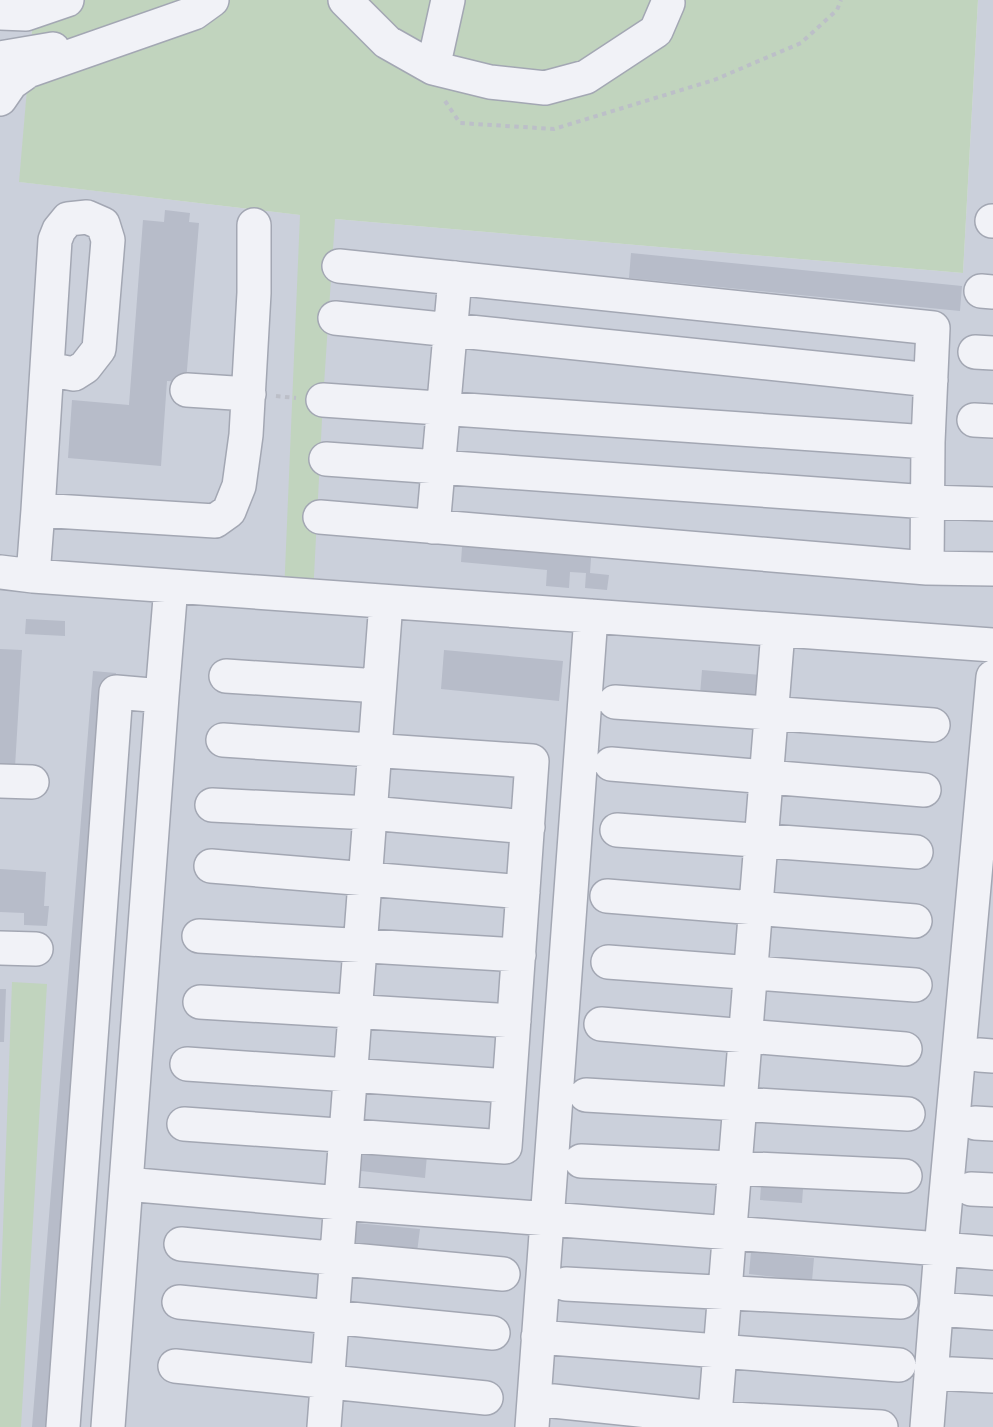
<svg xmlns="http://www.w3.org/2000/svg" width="993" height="1427" viewBox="0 0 993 1427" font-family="Helvetica,sans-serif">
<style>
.built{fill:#cbd0db}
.green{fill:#c1d4be}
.building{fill:#b7bcc9}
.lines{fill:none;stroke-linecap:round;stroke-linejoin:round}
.minor-casing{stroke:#a3a7b3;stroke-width:36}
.path{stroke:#bcbfc8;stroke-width:4;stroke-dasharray:4.5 4.5;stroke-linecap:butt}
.minor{stroke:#f1f2f7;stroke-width:33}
</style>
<rect width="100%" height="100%" fill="#dee1e9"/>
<!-- built -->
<path class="built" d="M978,0H993V1427H0V27L32,30L20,182L335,219L963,273Z"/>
<!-- green -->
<path class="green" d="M0,0H978L963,273L335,219L323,400L313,596L284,594L300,215L19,182L32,30L0,27Z
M12,982L47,984L21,1427H0V1310Z"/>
<!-- building -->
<path class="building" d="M165,210L190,213L189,222L199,223L186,382L167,381L161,466L68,458L72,400L129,405L143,220L164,222Z
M631,253L962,286L960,311L629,278Z
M463,532L592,544L590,573L609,575L607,590L585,588L586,573L570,572L569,588L546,586L547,570L461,562Z
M26,619L65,621V636L25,634Z
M0,649L22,650L15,767L0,766Z
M444,650L563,661L559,701L441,689Z
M702,670L772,676L770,700L700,695Z
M93,671L116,673L56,1427H32Z
M0,869L46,872L44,906H49L47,926L24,925V913L0,912Z
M0,989H6L4,1042H0Z
M363,1149L427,1155L425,1178L361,1171Z
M762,1172L804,1175L802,1203L760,1200Z
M356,1223L420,1229L417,1252L354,1245Z
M751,1252L814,1258L812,1281L749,1274Z"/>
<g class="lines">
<!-- minor casing -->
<g class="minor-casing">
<path id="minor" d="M345,0L387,42L433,68L490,82L545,88L586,77L656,31L668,3
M0,13L26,14L67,0
M0,58L53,49
M433,68L448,0
M0,99L11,83L28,71L194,13L212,0
M992,221H993
M339,266L933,328L928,442L927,568L993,569
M981,291L993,292
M335,318L931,380
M975,352L993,353
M187,390L249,394
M323,400L928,442
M974,420L993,421
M326,459L928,502L993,504
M38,510L55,240L59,230L68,219L87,217L103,224L108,240L99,349L85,367L74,374L47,369
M320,517L927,568
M433,527L455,278
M0,572L33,576L993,645
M33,576L38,510L215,521L229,511L239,486L246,435L254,293V225
M226,676L379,686
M162,696L171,586
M615,702L933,725
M611,764L924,790
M0,781L32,782
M212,805L370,813L528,827
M617,830L916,852
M211,866L523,892
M607,896L915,921
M199,936L519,955
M0,948L36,949
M608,962L915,985
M200,1002L514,1021
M601,1024L905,1049
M979,1055L993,1056
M187,1064L509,1086
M586,1095L908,1114
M975,1123L993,1124
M184,1124L505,1147L532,761L223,740
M581,1161L905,1176
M126,1184L340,1203L993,1253
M971,1189L993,1190
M181,1244L503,1274
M566,1284L901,1302
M179,1302L493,1333
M936,1309L993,1313
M538,1337L899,1365
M175,1366L486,1398
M931,1373L993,1376
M534,1399L715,1418L881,1427
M63,1427L116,692L162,696L108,1427
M324,1427L386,602
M532,1427L591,616
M714,1427L778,631
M927,1427L941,1249L993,677"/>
</g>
<!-- path -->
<path class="path" d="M445,101L460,123L554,129L714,80L801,43L837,10L841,0
M276,396L296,398"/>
<!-- minor -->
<use href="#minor" class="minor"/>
</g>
</svg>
